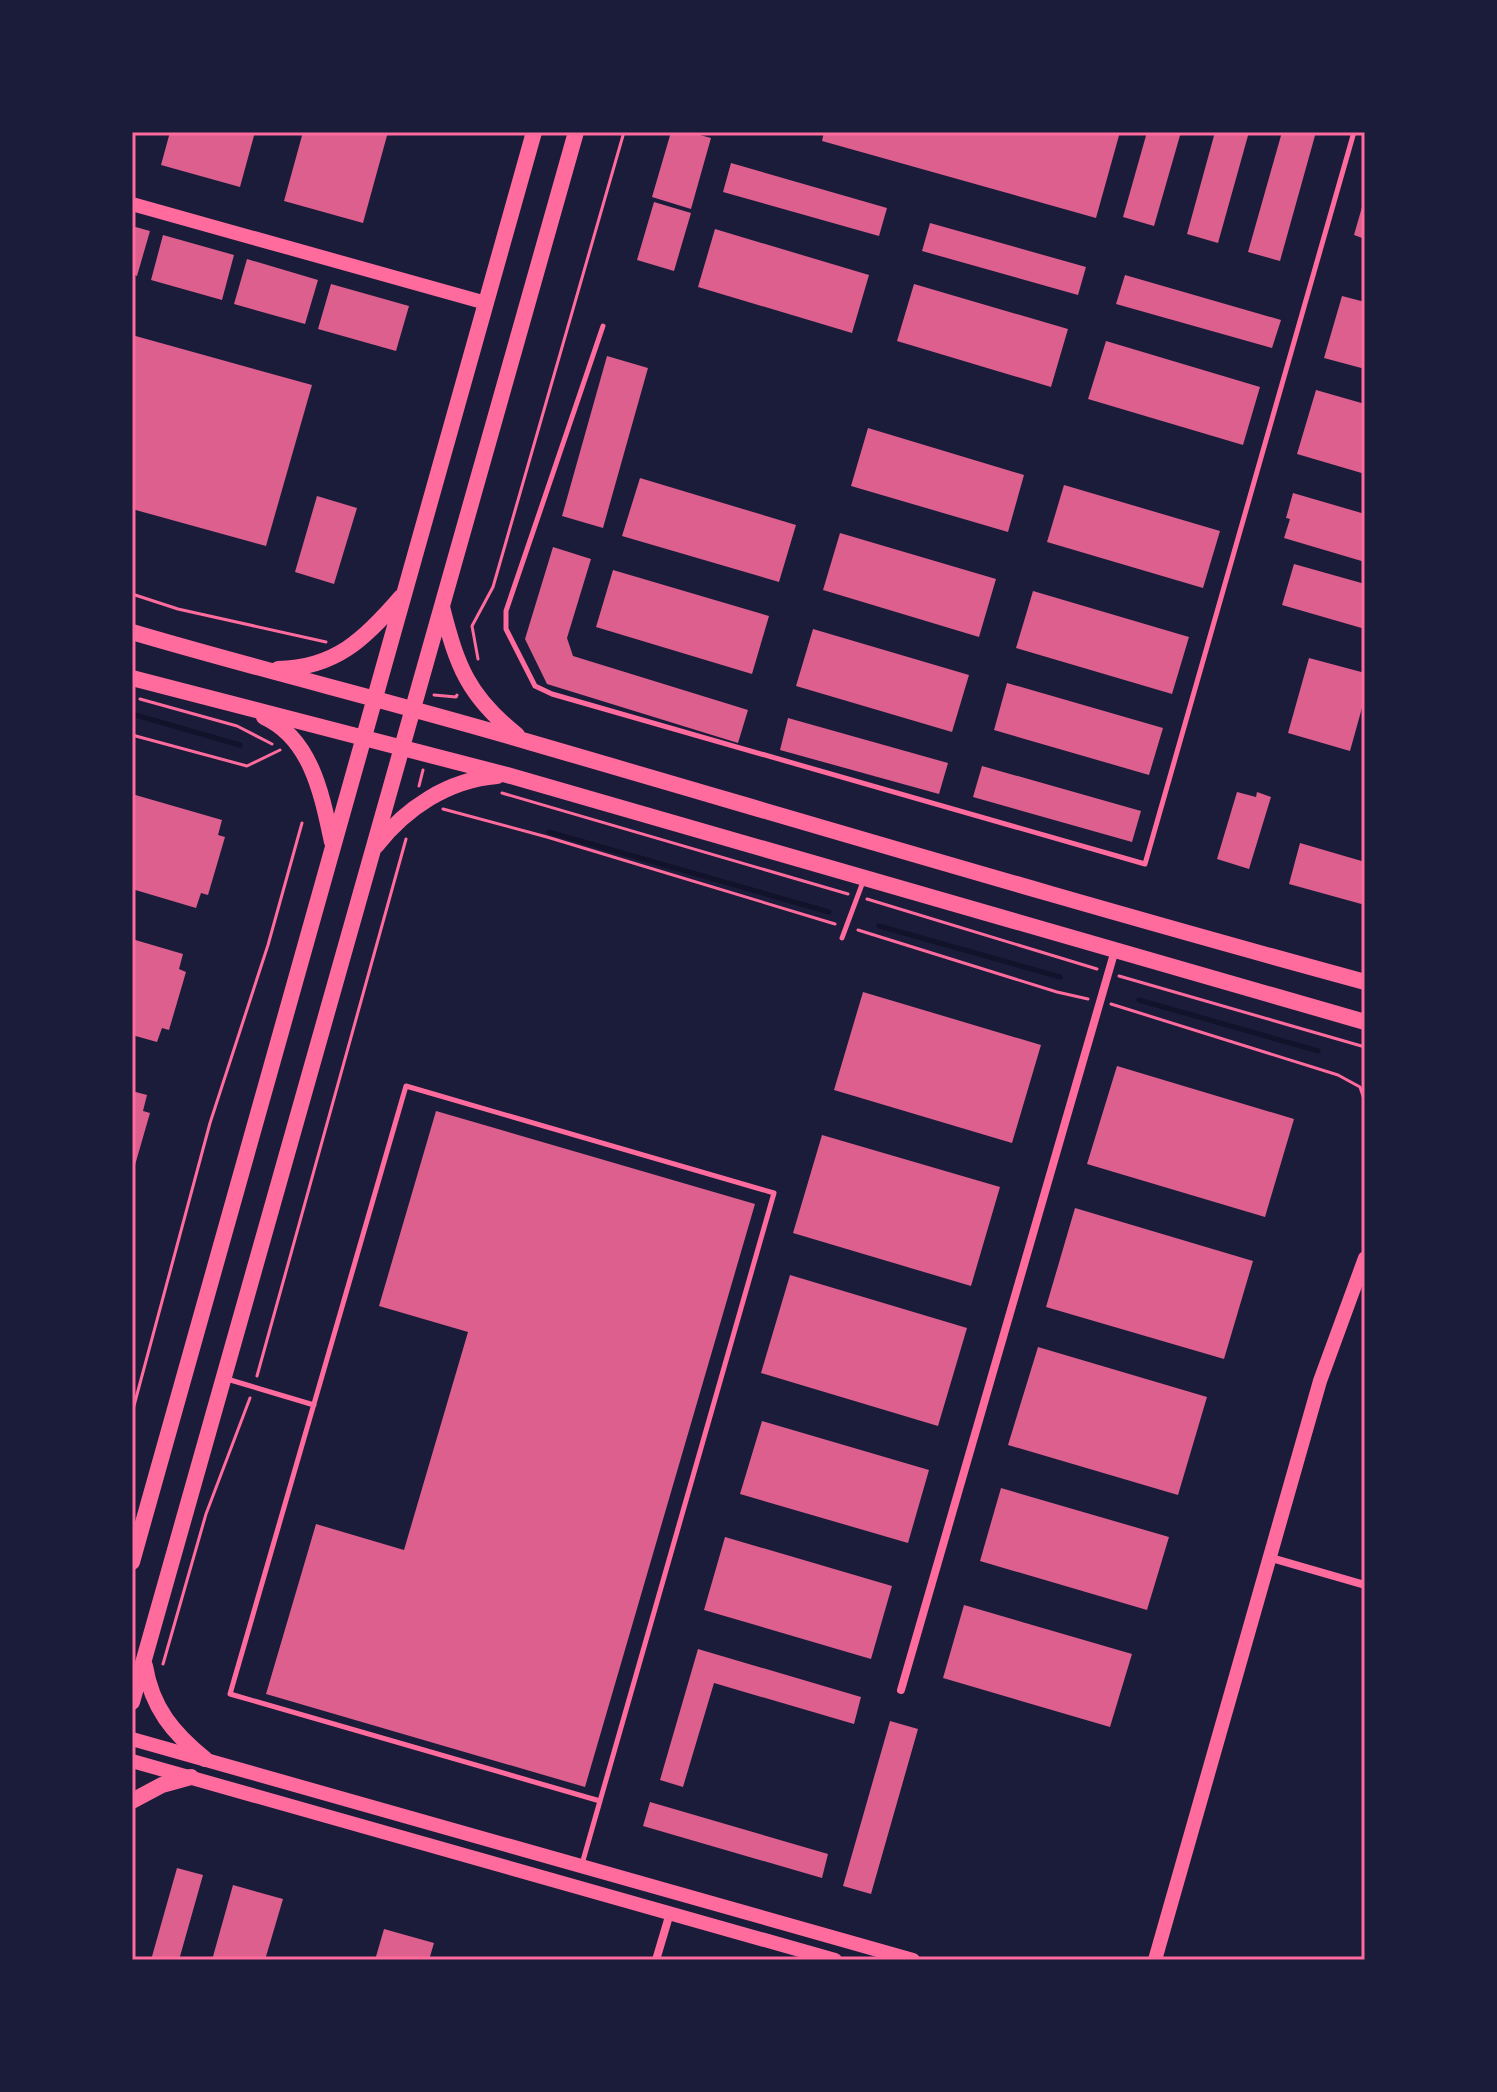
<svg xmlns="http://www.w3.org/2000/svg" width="1497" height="2092" viewBox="0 0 1497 2092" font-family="Arial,sans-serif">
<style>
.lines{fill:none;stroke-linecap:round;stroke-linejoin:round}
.stream{stroke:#12122b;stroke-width:5}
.building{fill:#dd5f8e}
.path{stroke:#ff6b9d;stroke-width:3}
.service{stroke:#ff6b9d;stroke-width:5}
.minor{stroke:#ff6b9d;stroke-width:8}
.tertiary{stroke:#ff6b9d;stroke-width:14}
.primary{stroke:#ff6b9d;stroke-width:16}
.neatline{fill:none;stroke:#ff6b9d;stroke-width:3}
</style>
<rect width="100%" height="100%" fill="#1b1b3a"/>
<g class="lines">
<!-- stream -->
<path class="stream" d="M132,714L240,745
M549,832L829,912
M879,926L1060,977
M1139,1000L1318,1051"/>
</g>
<!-- building -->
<path class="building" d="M170,132H255L240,187L161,165Z
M303,132H388L363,223L284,201Z
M671,132H689L711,138L691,209L652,197Z
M824,132H1120L1096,218L822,141Z
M1147,132H1181L1154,226L1123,217Z
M1215,132H1249L1218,243L1187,234Z
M1282,132H1316L1280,261L1248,252Z
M731,163L887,208L879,236L723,192Z
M1364,200L1365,201V239L1354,235Z
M654,202L691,213L674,271L637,260Z
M930,223L1086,267L1078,295L922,251Z
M132,226L150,231L137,276L132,274Z
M715,229L869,275L852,333L698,287Z
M163,235L234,255L222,300L151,280Z
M247,259L318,280L305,324L234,304Z
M1125,275L1281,320L1272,348L1116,304Z
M331,284L409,306L396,351L318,329Z
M914,284L1068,329L1051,387L897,341Z
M1342,296L1365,302V369L1324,358Z
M132,335L312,385L266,546L132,509Z
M1106,341L1260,387L1243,445L1088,399Z
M607,356L648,368L603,528L562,516Z
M1316,390L1365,404V474L1297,454Z
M868,428L1024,475L1008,532L851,486Z
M640,478L796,525L779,582L622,536Z
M1064,485L1220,531L1203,588L1047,542Z
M1293,493L1365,514V562L1284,538L1290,519L1286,518Z
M317,496L357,508L334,584L295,572Z
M840,533L996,579L979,637L823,590Z
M553,547L591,559L567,638L573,656L748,710L738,743L547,684L525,639Z
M1294,564L1365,584V629L1282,605Z
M613,570L769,616L752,674L596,627Z
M1033,591L1189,637L1172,694L1016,648Z
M813,629L969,675L952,732L796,686Z
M1309,658L1365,673V697L1350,751L1288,733Z
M1007,683L1163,728L1149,775L994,730Z
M788,718L948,763L939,794L780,750Z
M982,766L1141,811L1132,842L973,797Z
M1237,792L1256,797L1257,792L1271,797L1249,869L1217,859Z
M132,794L222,820L218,835L225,837L208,895L201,893L196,908L132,889Z
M1300,843L1365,862V905L1289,884Z
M132,939L183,954L179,969L186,972L169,1030L162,1028L157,1042L132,1035Z
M863,992L1041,1045L1012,1143L834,1090Z
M1117,1066L1294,1119L1265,1217L1087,1164Z
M132,1091L147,1095L143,1111L150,1113L133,1172Z
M436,1111L755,1204L585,1787L266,1694L316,1524L404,1550L468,1332L379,1306Z
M822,1135L1000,1187L971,1286L793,1233Z
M1075,1208L1253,1261L1224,1359L1046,1307Z
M790,1275L967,1328L938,1426L761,1373Z
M1038,1347L1207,1397L1178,1495L1008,1445Z
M762,1421L929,1470L908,1543L740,1494Z
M1001,1488L1169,1537L1147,1610L980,1561Z
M725,1537L892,1586L871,1659L704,1610Z
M964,1605L1132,1654L1110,1727L943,1678Z
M698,1649L861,1697L854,1724L714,1683L683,1787L660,1780Z
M890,1721L918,1729L871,1894L843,1886Z
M650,1802L828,1854L822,1878L643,1826Z
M177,1868L203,1875L179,1960H151Z
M233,1885L283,1899L265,1960H212Z
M384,1929L434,1943L429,1960H375Z"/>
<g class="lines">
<!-- path -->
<path class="path" d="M132,594L178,609L326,642
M478,659L472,626L493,587L624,132
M434,695L456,697L457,695
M140,699L237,726L272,744
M132,735L247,766L280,750
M419,786L423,770
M502,793L848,894
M443,809L547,837L835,924
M867,899L1097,969
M858,930L1057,992L1088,999
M1119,976L1365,1047
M1111,1004L1338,1075L1360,1087L1365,1102
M257,1376L406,839
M132,1413L210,1123L268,945L302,823
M163,1664L206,1514L250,1398"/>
<!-- service -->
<path class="service" d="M603,326L506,611V629L535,686L552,694L1145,864L1354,132
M842,938L864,879
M227,1379L314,1405
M582,1864L600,1801L774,1193L406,1086L230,1694L600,1801"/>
<!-- minor -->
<path class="minor" d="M1268,1557L1365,1585
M901,1690L1115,950
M656,1960L670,1913"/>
<!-- tertiary -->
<path class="tertiary" d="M132,204L486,303
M132,1739L913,1960
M132,1761L835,1960
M1155,1960L1320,1381L1365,1258"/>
<!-- primary -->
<path class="primary" d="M442,607C457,666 468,696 517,735
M132,632C264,671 397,703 529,742C808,823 1085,906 1365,982
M278,669C335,668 365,639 401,597
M132,678L507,775L1365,1022
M264,717C312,739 322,796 332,842
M376,846C406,808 448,780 497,776
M132,1562L534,132
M145,1666C152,1708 173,1733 205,1759
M132,1702L576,132
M132,1801L162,1785L191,1777"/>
</g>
<!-- border -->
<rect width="1497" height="2092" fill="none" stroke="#1b1b3a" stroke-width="268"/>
<rect x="134" y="134" width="1229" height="1824" class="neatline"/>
</svg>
